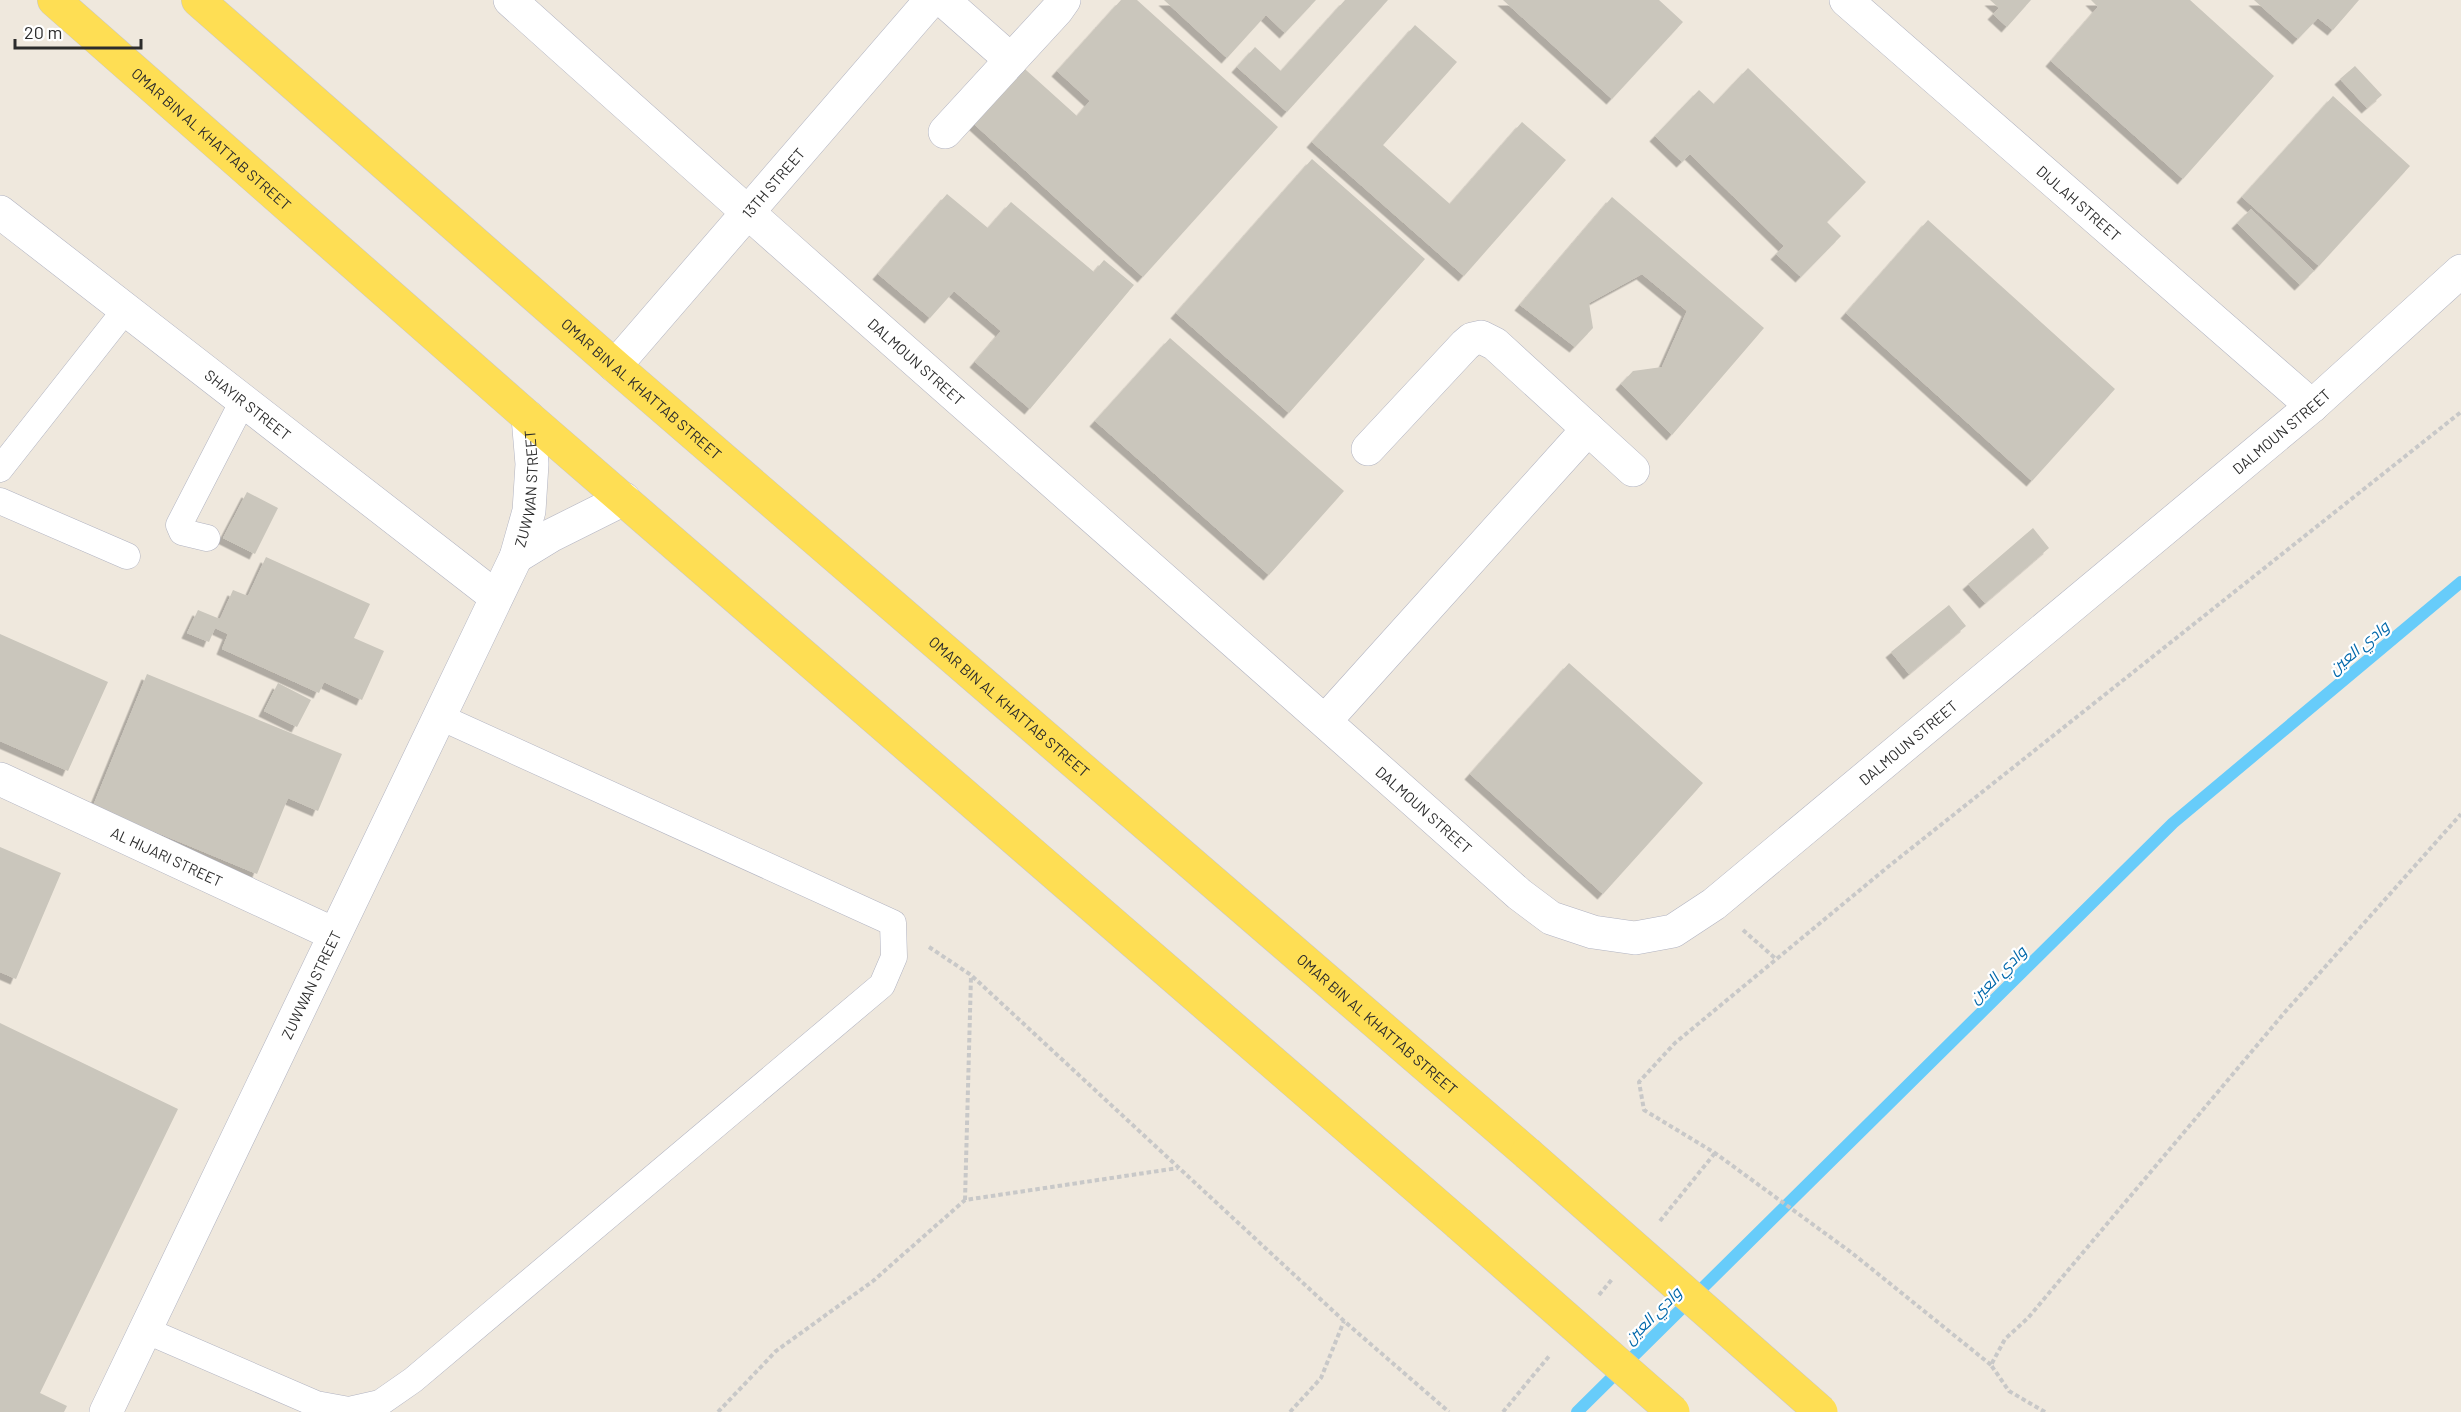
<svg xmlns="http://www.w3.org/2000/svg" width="2461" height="1412" viewBox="0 0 2461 1412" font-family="Barlow,Cairo,sans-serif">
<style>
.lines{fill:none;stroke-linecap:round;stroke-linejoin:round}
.stream{stroke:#67ccfa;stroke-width:12}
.building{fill:#cac6bc;filter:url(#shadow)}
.service-casing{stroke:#b1b3c1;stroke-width:27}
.minor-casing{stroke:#b1b3c1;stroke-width:34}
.primary-casing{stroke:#c8c8c8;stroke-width:34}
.path{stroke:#c8c8c8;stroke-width:4;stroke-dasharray:4.5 3;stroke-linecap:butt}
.service{stroke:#fff;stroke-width:26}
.minor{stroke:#fff;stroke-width:33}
.primary{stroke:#fede54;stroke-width:33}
.primary-bridge-casing{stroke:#c8c8c8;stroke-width:34;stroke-linecap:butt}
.primary-bridge{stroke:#fede54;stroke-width:33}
.labels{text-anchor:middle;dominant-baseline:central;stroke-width:4.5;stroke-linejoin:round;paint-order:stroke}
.street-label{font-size:15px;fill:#2c2c2c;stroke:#fff}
.water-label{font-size:16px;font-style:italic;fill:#0168ab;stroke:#fff}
</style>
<defs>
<filter id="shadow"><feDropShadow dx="-5.5" dy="5.5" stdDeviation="0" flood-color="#0004"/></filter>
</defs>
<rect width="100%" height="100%" fill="#efe8dd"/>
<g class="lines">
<!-- stream -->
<path class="stream" d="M1577,1412L2173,823L2461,582"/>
</g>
<!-- building -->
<path class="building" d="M1121,0H1137L1278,127L1143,277L964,115L1015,60L1077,116L1090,101L1057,71Z
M1164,0H1316L1285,33L1266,15L1227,58Z
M1345,0H1388L1287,112L1237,67L1255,47L1281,71Z
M1503,0H1659L1683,22L1612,99Z
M1990,0H2031L2007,27L1993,14L1999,8Z
M2091,0H2190L2274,76L2183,179L2051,61L2098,7Z
M2254,0H2359L2333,30L2318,18L2298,39Z
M1415,25L1457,62L1383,145L1450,204L1522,122L1566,160L1464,276L1312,142Z
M2355,66L2382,95L2367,108L2340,79Z
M1748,68L1866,182L1827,222L1841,236L1801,277L1776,254L1784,246L1690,154L1682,162L1655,136L1699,90L1714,104Z
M2333,96L2410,166L2319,266L2242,197Z
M1312,159L1425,259L1289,413L1176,313Z
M947,194L988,228L1011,202L1094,272L1104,260L1134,285L1030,409L975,362L1001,331L954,291L930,318L878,274Z
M1612,197L1764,328L1672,435L1621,384L1633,371L1662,367L1687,311L1642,274L1589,303L1593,328L1575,347L1520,305Z
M2251,209L2314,271L2300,285L2237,223Z
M1928,220L2115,389L2032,481L1846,313Z
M1170,338L1344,491L1269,575L1095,421Z
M247,492L278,508L255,554L223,538Z
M2033,528L2049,548L1985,603L1968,584Z
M266,557L370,604L354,638L384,651L362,700L324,682L319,693L222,649L228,634L215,628L209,642L187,633L198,610L220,619L233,590L248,596Z
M1949,605L1966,626L1909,674L1891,652Z
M0,634L108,682L68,771L0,741Z
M1569,663L1703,783L1603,894L1470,774Z
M147,674L342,754L318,811L288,798L257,874L93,806Z
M278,683L311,700L297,727L264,711Z
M0,847L61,873L16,979L0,972Z
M0,1023L178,1109L40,1393L67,1406L64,1412H0Z"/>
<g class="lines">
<!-- service casing -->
<g class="service-casing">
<path id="service" d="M0,469L126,309
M0,501L127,556
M207,538L182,532L179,525L243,401
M145,1330L316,1404L349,1410L380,1403L413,1380L882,985L894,957L893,923L438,716"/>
</g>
<!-- minor casing -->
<g class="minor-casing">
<g id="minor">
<path id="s1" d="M510,0C844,301 1184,595 1519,894L1551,918L1593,932L1635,938L1673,931L1714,904L2312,406L2461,271"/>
<path d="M943,0L1011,60"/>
<path id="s2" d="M1846,0L2312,406"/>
<path d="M945,132L1057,10L1064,0"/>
<path id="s3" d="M0,212L496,597"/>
<path id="s4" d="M615,366L931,0"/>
<path d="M1368,449L1465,345L1472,339L1481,337L1495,344L1633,470"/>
<path d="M516,557L552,535L624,499"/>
<path d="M1325,721L1588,429"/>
<path id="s5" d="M0,779L334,934"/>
<path id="s6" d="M106,1412L516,557L529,511L532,464L528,417"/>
</g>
</g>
<!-- primary casing -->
<g class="primary-casing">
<g id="primary">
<path id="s7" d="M54,0L528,417L1458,1223"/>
<path id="s8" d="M198,0L615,366L1527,1153"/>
</g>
</g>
<!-- path -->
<path class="path" d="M1743,930L1776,959
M929,947L971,975L1344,1321L1449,1412
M965,1200L971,976
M1660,1221L1715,1153
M1599,1295L1613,1278
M1991,1365L1852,1253L1715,1153L1644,1110L1639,1082L1675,1043L1889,866L2461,412
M718,1412L776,1351L873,1281L965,1200L1178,1168
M1290,1412L1321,1378L1344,1321
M1503,1412L1550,1355
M2045,1412L2009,1391L1991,1365L2005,1339L2028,1318L2285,1012L2461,814"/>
<!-- service -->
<use href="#service" class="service"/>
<!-- minor -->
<use href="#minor" class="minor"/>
<!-- primary -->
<use href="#primary" class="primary"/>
<!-- primary-bridge casing -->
<g class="primary-bridge-casing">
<path id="primary-bridge" d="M1527,1153L1821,1412
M1458,1223L1673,1412"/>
</g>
<!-- primary-bridge -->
<use href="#primary-bridge" class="primary-bridge"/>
</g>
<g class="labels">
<!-- street labels -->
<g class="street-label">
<text stroke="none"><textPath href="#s7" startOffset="210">OMAR BIN AL KHATTAB STREET</textPath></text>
<text stroke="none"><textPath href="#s4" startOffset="242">13TH STREET</textPath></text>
<text stroke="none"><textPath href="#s2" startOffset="309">DIJLAH STREET</textPath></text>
<text stroke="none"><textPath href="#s1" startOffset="544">DALMOUN STREET</textPath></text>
<text stroke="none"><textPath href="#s8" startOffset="590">OMAR BIN AL KHATTAB STREET</textPath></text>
<text stroke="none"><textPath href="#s3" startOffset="314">SHAYIR STREET</textPath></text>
<text stroke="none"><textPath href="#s1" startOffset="2301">DALMOUN STREET</textPath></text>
<text stroke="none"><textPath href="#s6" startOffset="1018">ZUWWAN STREET</textPath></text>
<text stroke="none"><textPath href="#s8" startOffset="1076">OMAR BIN AL KHATTAB STREET</textPath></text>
<text stroke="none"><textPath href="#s1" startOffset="1815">DALMOUN STREET</textPath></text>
<text stroke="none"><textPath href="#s1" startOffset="1221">DALMOUN STREET</textPath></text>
<text stroke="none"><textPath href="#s5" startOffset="184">AL HIJARI STREET</textPath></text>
<text stroke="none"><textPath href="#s6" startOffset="474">ZUWWAN STREET</textPath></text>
<text stroke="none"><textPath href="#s8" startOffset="1562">OMAR BIN AL KHATTAB STREET</textPath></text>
</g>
<!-- water labels -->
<g class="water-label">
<text transform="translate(2358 647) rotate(-40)">وادي العين</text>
<text transform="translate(1997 974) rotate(-45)">وادي العين</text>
<text transform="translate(1652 1315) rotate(-45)">وادي العين</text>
</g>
</g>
<!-- scale -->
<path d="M15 39v9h126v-9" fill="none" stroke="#2c2c2c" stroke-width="3"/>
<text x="24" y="39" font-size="18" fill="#2c2c2c" stroke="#ffffff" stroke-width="4.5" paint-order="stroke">20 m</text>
</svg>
